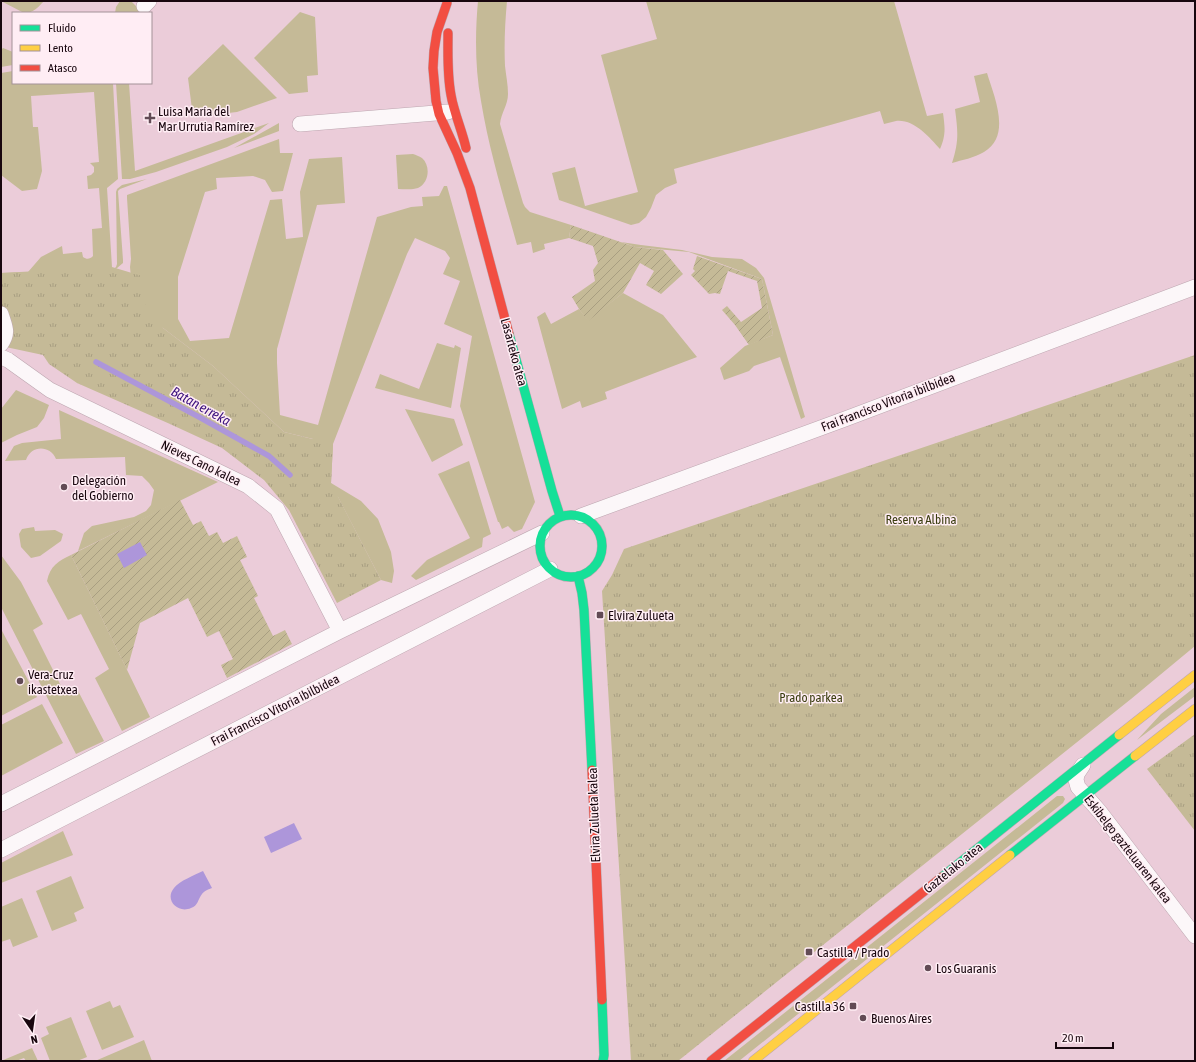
<svg xmlns="http://www.w3.org/2000/svg" width="1196" height="1062" viewBox="0 0 1196 1062" font-family="'Asap Condensed',sans-serif">
<style>
.grass{fill:#c5ba97}
.park{fill:url(#park-tufts)}
.garden{fill:url(#garden-furrows)}
.water{fill:#ad96da}
.lines{fill:none;stroke-linecap:round;stroke-linejoin:round}
.stream{stroke:#ad96da;stroke-width:5.5}
.street-casing{stroke:#bda6b0;stroke-width:16}
.fast-casing{stroke:#bda6b0;stroke-width:10}
.slow-casing{stroke:#bda6b0;stroke-width:10}
.jam-casing{stroke:#bda6b0;stroke-width:10}
.street{stroke:#fcf7f9;stroke-width:15}
.fast{stroke:#16e098;stroke-width:9}
.slow{stroke:#ffcf43;stroke-width:9}
.jam{stroke:#f24e42;stroke-width:9}
.poi-dot{fill:#624b55;stroke:#ffedf4;stroke-width:1.5}
.labels{text-anchor:middle;dominant-baseline:central;stroke-width:3;stroke-linejoin:round;paint-order:stroke}
.poi-label{font-size:13px;fill:#18060e;stroke:#ffedf4;text-anchor:start}
.street-label{font-size:13px;fill:#18060e;stroke:#ffedf4}
.park-label{font-size:13px;fill:#3b3e11;stroke:#ffedf4}
.water-label{font-size:14px;font-style:italic;fill:#3c127e;stroke:#ffedf4}
</style>
<defs>
<pattern id="park-tufts" width="24" height="20" patternUnits="userSpaceOnUse"><rect width="24" height="20" fill="#c5ba97"/><path d="M3 7l-1-3M5 7V3M7 7l1-3M15 17l-1-3M17 17v-4M19 17l1-3" fill="none" stroke="#a89e81"/></pattern>
<pattern id="garden-furrows" width="10" height="10" patternUnits="userSpaceOnUse"><rect width="10" height="10" fill="#c5ba97"/><path d="M-1 1l2-2M0 10L10 0M9 11l2-2" fill="none" stroke="#a89e81"/></pattern>
</defs>
<rect width="100%" height="100%" fill="#ebccd9"/>
<!-- grass -->
<path class="grass" d="M1,1H44C38,7 34,13 24,13Z
M120,1H131L143,13H115L116,7Z
M478,1H507C505,23 504,44 505,66C506,75 508,85 508,94C508,105 501,113 500,124L523,203L525,207L530,212L571,225L569,238L544,244L545,249L533,253L531,242L517,245C504,198 489,150 481,101C475,68 475,34 478,1Z
M646,1H894L927,116L943,113C945,128 946,135 940,149C929,137 914,119 896,121C892,122 888,123 884,124L880,111L674,169L677,183L665,188L656,195L651,208L646,217L639,223L631,225L605,216L559,200L552,173L575,167L585,206L638,192L601,55L657,39Z
M300,12L315,17L318,75L307,76L308,92L289,94L254,58Z
M223,44L277,98L237,112L193,117L188,78Z
M3,48L13,52V65L1,67V50Z
M13,71V83H113L118,179L107,188L112,267L75,295L1,273L28,272L41,257L62,246L63,254L82,252L83,257C87,260 90,259 93,256L92,229L102,228L99,188L88,189L87,176L91,175L94,172V167L90,163L99,162L94,92L31,96L33,127H38L42,171L37,189L22,191L1,175V73Z
M987,73C994,96 1012,136 984,152C974,158 962,160 952,163C959,141 958,132 955,109L980,102L974,76Z
M116,83H129L135,171L269,123L254,134L227,147L156,172L130,179H122Z
M279,123V131L234,148Z
M279,139L280,153H293L283,191L272,192L265,180L253,176L216,178L217,189L205,192L178,277V319L190,341L229,338L270,200L282,199L286,239L303,237L300,192L309,159L342,157L345,203L317,205L277,349V363L280,415L318,425L377,217L411,207L423,206L422,197L439,196L444,186H447L535,502L522,529L514,532L508,526L502,529L499,522H498L460,406L472,336L444,324L460,281L443,274L450,258L445,251L415,238L407,254L333,444L331,483L361,501L378,519L391,552L394,571L392,583L381,580L338,497L313,472V439L284,432L213,366L163,328L135,321L130,267L131,259L127,198V195Z
M413,154C416,155 419,156 422,158C431,166 429,183 418,188C412,190 405,189 398,189L396,155Z
M147,179L120,189L118,191L123,260V263L73,305L116,267L117,264L116,192L117,189L122,185Z
M621,242L641,245L682,250L712,257L742,259L756,268L764,278L805,417L801,419L780,357L754,366L749,371L724,380L720,368L745,346L773,335L762,279L689,252L635,247Z
M623,293L663,315L697,357L605,392L607,399L582,408L580,401L562,409L537,317L545,312L551,324L579,309L588,320Z
M437,343L454,348L455,345L461,348L451,408L375,388L380,374L419,389Z
M16,390L49,405L44,418L37,427L17,435L1,443V409Z
M405,409L454,419L463,445L432,462Z
M59,410L218,482L78,551L84,533L92,526L134,517L146,511L151,505L154,490L149,483L142,476L126,475L125,457L56,459C50,445 31,445 26,460L5,461L14,446L22,443L61,439Z
M469,461L491,534L483,538L482,547L416,580L411,576L427,560L470,538L438,474Z
M34,527L35,531L55,530L63,534L61,541L40,556L31,558L21,547L19,534L22,529Z
M1,555L21,582L43,624L33,630L64,692L76,687L104,741L76,754L1,607Z
M71,555L150,717L122,731L95,678L109,669L81,614L68,620L47,581C50,566 58,561 71,555Z
M1,629L37,697L1,716Z
M1195,687V696L1137,740L1161,714Z
M42,704L63,743L1,776V725Z
M1057,796H1063L1065,799L1063,803L739,1061H724Z
M63,831L73,855L1,883V863Z
M71,876L84,908L74,913L77,921L52,931L36,891Z
M22,898L38,937L13,947L10,939L1,942V907Z
M110,1001L113,1008L120,1005L134,1037L102,1050L86,1011Z
M71,1017L87,1057L77,1061H50L41,1038L49,1034L46,1027Z
M144,1040L152,1061H95Z
M32,1048L38,1061H26L24,1058L16,1061H1Z"/>
<!-- park -->
<path class="park" d="M112,267L142,276L146,311L163,328L213,366L284,432L333,444L331,483L381,580L337,603L289,510L264,480L222,448L170,424L77,383L49,364L43,355L1,346V273Z
M1195,355V646L1131,699L678,1061H631L602,591L612,575L624,549Z
M1195,734V831L1147,769Z"/>
<!-- garden -->
<path class="garden" d="M571,225L635,247L663,250L683,274L661,294L646,285L654,271L640,263L623,293L588,321L579,309L572,297L595,281L593,270L598,263L593,246L569,238Z
M697,256L762,279L773,335L749,345L735,325L722,310L727,306L741,322L762,308L757,281L728,271L720,294L715,293L709,294L691,275L695,271L693,269Z
M180,500L193,525L201,521L209,536L217,532L223,543L237,536L247,557L240,560L258,596L254,598L273,636L285,630L292,644L227,678L221,665L233,659L219,631L207,637L188,598L140,623L127,670L71,555Z"/>
<!-- water -->
<path class="water" d="M140,542L147,555L124,568L117,554Z
M294,823L302,839L271,853L264,837Z
M203,871L212,888C209,889 204,891 202,894C198,899 198,906 191,908C178,914 164,900 174,888C179,881 195,875 203,871Z"/>
<g class="lines">
<!-- stream -->
<path class="stream" d="M96,362L199,417L269,456L290,475"/>
<!-- street casing -->
<g class="street-casing">
<path id="street" d="M144,6L149,1
M300,124L448,112
M1,314C5,327 9,332 1,344
M1,357L8,360L50,390L248,486L277,509L340,631
M581,516L845,419L1195,287
M1083,765L1077,774L1076,780L1078,787L1100,812L1195,936
M1,804L340,631L542,533
M1,850L550,569"/>
</g>
<!-- fast casing -->
<g class="fast-casing">
<path id="fast" d="M509,334L552,491L560,516
M540 546a31 31 0 1 1 62 0a31 31 0 1 1-62 0Z
M578,576L582,593L584,610L592,770
M1010,855L1135,756
M942,877L1119,735
M602,1000L604,1055L603,1061"/>
</g>
<!-- slow casing -->
<g class="slow-casing">
<path id="slow" d="M1119,735L1195,675
M1135,756L1195,709
M753,1061L1010,855"/>
</g>
<!-- jam casing -->
<g class="jam-casing">
<path id="jam" d="M447,3L437,32L434,51L433,68L436,101L439,114L457,153L470,188L509,334
M448,33C448,53 447,74 451,95C454,113 462,130 466,148
M592,770L602,1000
M711,1061L942,877"/>
</g>
<!-- street -->
<use href="#street" class="street"/>
<!-- fast -->
<use href="#fast" class="fast"/>
<!-- slow -->
<use href="#slow" class="slow"/>
<!-- jam -->
<use href="#jam" class="jam"/>
</g>
<!-- markers -->
<g class="poi-dot">
<path d="M148 112h4v4h4v4h-4v4h-4v-4h-4v-4h4z"/>
<circle cx="64" cy="487" r="4"/>
<rect x="596" y="611" width="8" height="8" rx="2"/>
<circle cx="20" cy="681" r="4"/>
<rect x="805" y="948" width="8" height="8" rx="2"/>
<circle cx="928" cy="968" r="4"/>
<rect x="849" y="1002" width="8" height="8" rx="2"/>
<circle cx="863" cy="1018" r="4"/>
</g>
<g class="labels">
<!-- poi labels -->
<g class="poi-label">
<text x="158" y="111">Luisa María del<tspan x="158" dy="15">Mar Urrutia Ramírez</tspan></text>
<text x="72" y="480">Delegación<tspan x="72" dy="15">del Gobierno</tspan></text>
<text x="608" y="615">Elvira Zulueta</text>
<text x="28" y="674">Vera-Cruz<tspan x="28" dy="15">ikastetxea</tspan></text>
<text x="817" y="952">Castilla / Prado</text>
<text x="936" y="968">Los Guaranis</text>
<text x="845" y="1006" text-anchor="end">Castilla 36</text>
<text x="871" y="1018">Buenos Aires</text>
</g>
<!-- street labels -->
<g class="street-label">
<text transform="translate(514 352) rotate(75)">Lasarteko atea</text>
<text transform="translate(888 402) rotate(-21)">Frai Francisco Vitoria ibilbidea</text>
<text transform="translate(201 463) rotate(26)">Nieves Cano kalea</text>
<text transform="translate(275 710) rotate(-27)">Frai Francisco Vitoria ibilbidea</text>
<text transform="translate(594 815) rotate(-92)">Elvira Zulueta kalea</text>
<text transform="translate(1128 849) rotate(52)">Eskibelgo gazteluaren kalea</text>
<text transform="translate(953 868) rotate(-39)">Gaztelako atea</text>
</g>
<!-- park labels -->
<g class="park-label">
<text x="921" y="519">Reserva Albina</text>
<text x="811" y="697">Prado parkea</text>
</g>
<!-- water labels -->
<g class="water-label">
<text transform="translate(201 406) rotate(29)">Batan erreka</text>
</g>
</g>
<!-- border -->
<rect width="1196" height="1062" fill="none" stroke="#18060e" stroke-width="4"/>
<!-- legend -->
<rect x="12" y="12" width="140" height="72" fill="#ffedf4" stroke="#a39198"/>
<rect x="20" y="25" width="20" height="6" fill="#16e098" stroke="#a39198"/>
<text x="48" y="32" font-size="12" fill="#18060e">Fluido</text>
<rect x="20" y="45" width="20" height="6" fill="#ffcf43" stroke="#a39198"/>
<text x="48" y="52" font-size="12" fill="#18060e">Lento</text>
<rect x="20" y="65" width="20" height="6" fill="#f24e42" stroke="#a39198"/>
<text x="48" y="72" font-size="12" fill="#18060e">Atasco</text>
<!-- north arrow -->
<g transform="translate(32 1030) rotate(167)" stroke="#ffedf4" stroke-width="3" paint-order="stroke">
<path d="M0-3L7 15L0 10L-7 15Z" fill="#18060e"/>
<text y="-6" font-size="11" font-weight="bold" text-anchor="middle" fill="#18060e">N</text>
</g>
<!-- scale -->
<path d="M1056 1042v6h57v-6" fill="none" stroke="#18060e" stroke-width="2"/>
<text x="1062" y="1042" font-size="12" fill="#18060e" stroke="#ffedf4" stroke-width="3" paint-order="stroke">20 m</text>
</svg>
